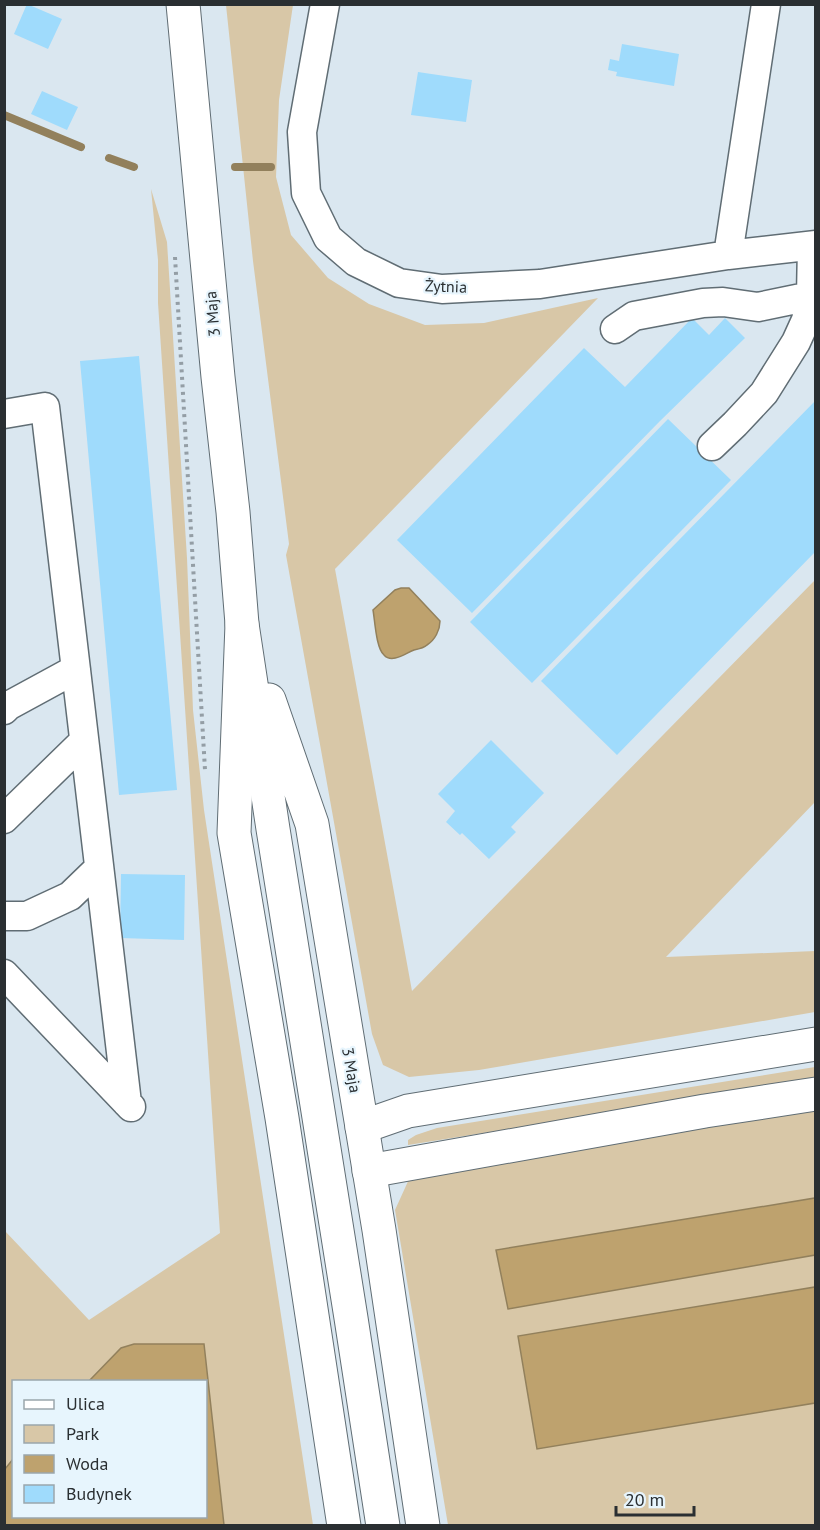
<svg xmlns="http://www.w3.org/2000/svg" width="820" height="1530" viewBox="0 0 820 1530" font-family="'PT Sans',sans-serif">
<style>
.green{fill:#d8c7a7}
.water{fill:#bea26e;stroke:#92805c;stroke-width:1.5}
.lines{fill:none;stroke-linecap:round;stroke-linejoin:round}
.stream{stroke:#92805c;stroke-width:8}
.building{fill:#9fdbfc}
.minor-casing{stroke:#606d74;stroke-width:31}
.major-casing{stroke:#606d74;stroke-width:35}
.highway-casing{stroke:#606d74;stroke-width:35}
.path{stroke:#949ea5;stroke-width:4;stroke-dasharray:3 4.5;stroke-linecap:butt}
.minor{stroke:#fff;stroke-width:28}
.major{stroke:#fff;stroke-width:33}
.highway{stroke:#fff;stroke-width:33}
.labels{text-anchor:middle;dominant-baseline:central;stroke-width:4.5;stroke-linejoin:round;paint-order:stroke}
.street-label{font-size:16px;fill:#2a2f32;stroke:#e7f5fd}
</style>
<rect width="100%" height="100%" fill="#dae7f0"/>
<!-- green -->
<path class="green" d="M226,5H293L279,100L276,177L291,235L328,278L369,304L425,325L484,323L598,298L335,569L412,991L815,580V802L666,957L815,951V1012L479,1070L409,1077L383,1065L372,1034L286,555L289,544L253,261Z
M151,189L167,242L187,558L193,710L204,810L313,1525H224L204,1344H134L121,1348L89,1381L14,1382L13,1459L5,1469V1231L89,1320L220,1233L158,303V260Z
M815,1067V1080L408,1145V1140L416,1135L437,1128Z
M815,1110V1198L496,1250L508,1309L815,1255V1287L518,1336L537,1449L815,1403V1525H448L395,1210L410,1177L427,1170Z"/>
<!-- water -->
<path class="water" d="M401,588H409L440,621C440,630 435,640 427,645C424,648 419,649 414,650C406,653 392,664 384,655C376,648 375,621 373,610L395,590Z
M815,1198V1255L508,1309L496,1250Z
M815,1287V1403L537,1449L518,1336Z
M134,1344H204L224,1525H5V1469L13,1459L14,1516H206V1382L89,1381L121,1348Z"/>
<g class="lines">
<!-- stream -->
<path class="stream" d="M4,115L81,147
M109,158L134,167
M235,167H271"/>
</g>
<!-- building -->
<path class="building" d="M27,4L62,19L48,49L14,34Z
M622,44L679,54L674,86L616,76L617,72L608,70L610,59L619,61Z
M418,72L472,80L466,122L411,115Z
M42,91L78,107L67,130L31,114Z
M692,318L709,335L725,318L745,338L660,421L472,613L397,540L584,348L625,387Z
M139,356L177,790L119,795L80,361Z
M816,400V551L617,755L541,681Z
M668,419L731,480L532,683L470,622Z
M491,740L544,793L511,827L516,832L489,859L462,833L460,835L446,822L455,811L438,794Z
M121,874L185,875L184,940L120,938Z"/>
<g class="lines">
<!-- minor casing -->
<g class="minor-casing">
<path id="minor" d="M325,4L302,132L306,193L328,238L356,262L399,283L442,289L540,284L728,255L816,245
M728,255L766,4
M615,329L634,316L703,303L723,302L758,307L811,296
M4,414L45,407L127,1103
M712,446L735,424L764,393L796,342L806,320L811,296L812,246
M4,710L8,706L76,669
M4,819L84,741
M4,916H27L70,896L99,868
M4,974L131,1107"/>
</g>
<!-- major casing -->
<g class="major-casing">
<path id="major" d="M183,4L218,377L233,512L242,624L273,829L351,1318L383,1526
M269,700L312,824L379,1230L423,1526"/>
</g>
<!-- highway casing -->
<g class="highway-casing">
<path id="highway" d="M242,624L234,833L282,1118L344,1526
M362,1127L408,1111L816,1044
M369,1171L705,1111L816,1094"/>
</g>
<!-- path -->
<path class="path" d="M175,257L205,770"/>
<!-- minor -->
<use href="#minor" class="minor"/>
<!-- major -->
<use href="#major" class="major"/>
<!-- highway -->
<use href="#highway" class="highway"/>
</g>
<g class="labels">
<!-- street labels -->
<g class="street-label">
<text transform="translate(446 286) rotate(2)">Żytnia</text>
<text transform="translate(212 314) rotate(-95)">3 Maja</text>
<text transform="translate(352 1070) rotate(80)">3 Maja</text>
</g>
</g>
<!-- border -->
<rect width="820" height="1530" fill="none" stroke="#2a2f32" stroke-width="12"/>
<!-- legend -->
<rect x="12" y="1380" width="195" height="138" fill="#e7f5fd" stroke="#9ba6ac" stroke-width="1.5"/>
<rect x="24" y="1400" width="30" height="9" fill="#ffffff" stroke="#9ba6ac" stroke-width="1.5"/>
<text x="66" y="1410" font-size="18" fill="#2a2f32">Ulica</text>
<rect x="24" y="1425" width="30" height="18" fill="#d8c7a7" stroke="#9ba6ac" stroke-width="1.5"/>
<text x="66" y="1440" font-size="18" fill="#2a2f32">Park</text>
<rect x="24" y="1455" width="30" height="18" fill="#bea26e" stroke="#9ba6ac" stroke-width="1.5"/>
<text x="66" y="1470" font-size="18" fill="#2a2f32">Woda</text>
<rect x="24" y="1485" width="30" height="18" fill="#9fdbfc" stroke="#9ba6ac" stroke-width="1.5"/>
<text x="66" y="1500" font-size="18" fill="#2a2f32">Budynek</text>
<!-- scale -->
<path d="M616 1506v9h78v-9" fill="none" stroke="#2a2f32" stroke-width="3"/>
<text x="625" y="1506" font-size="18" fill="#2a2f32" stroke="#e7f5fd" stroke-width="4.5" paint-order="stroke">20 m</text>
</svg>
